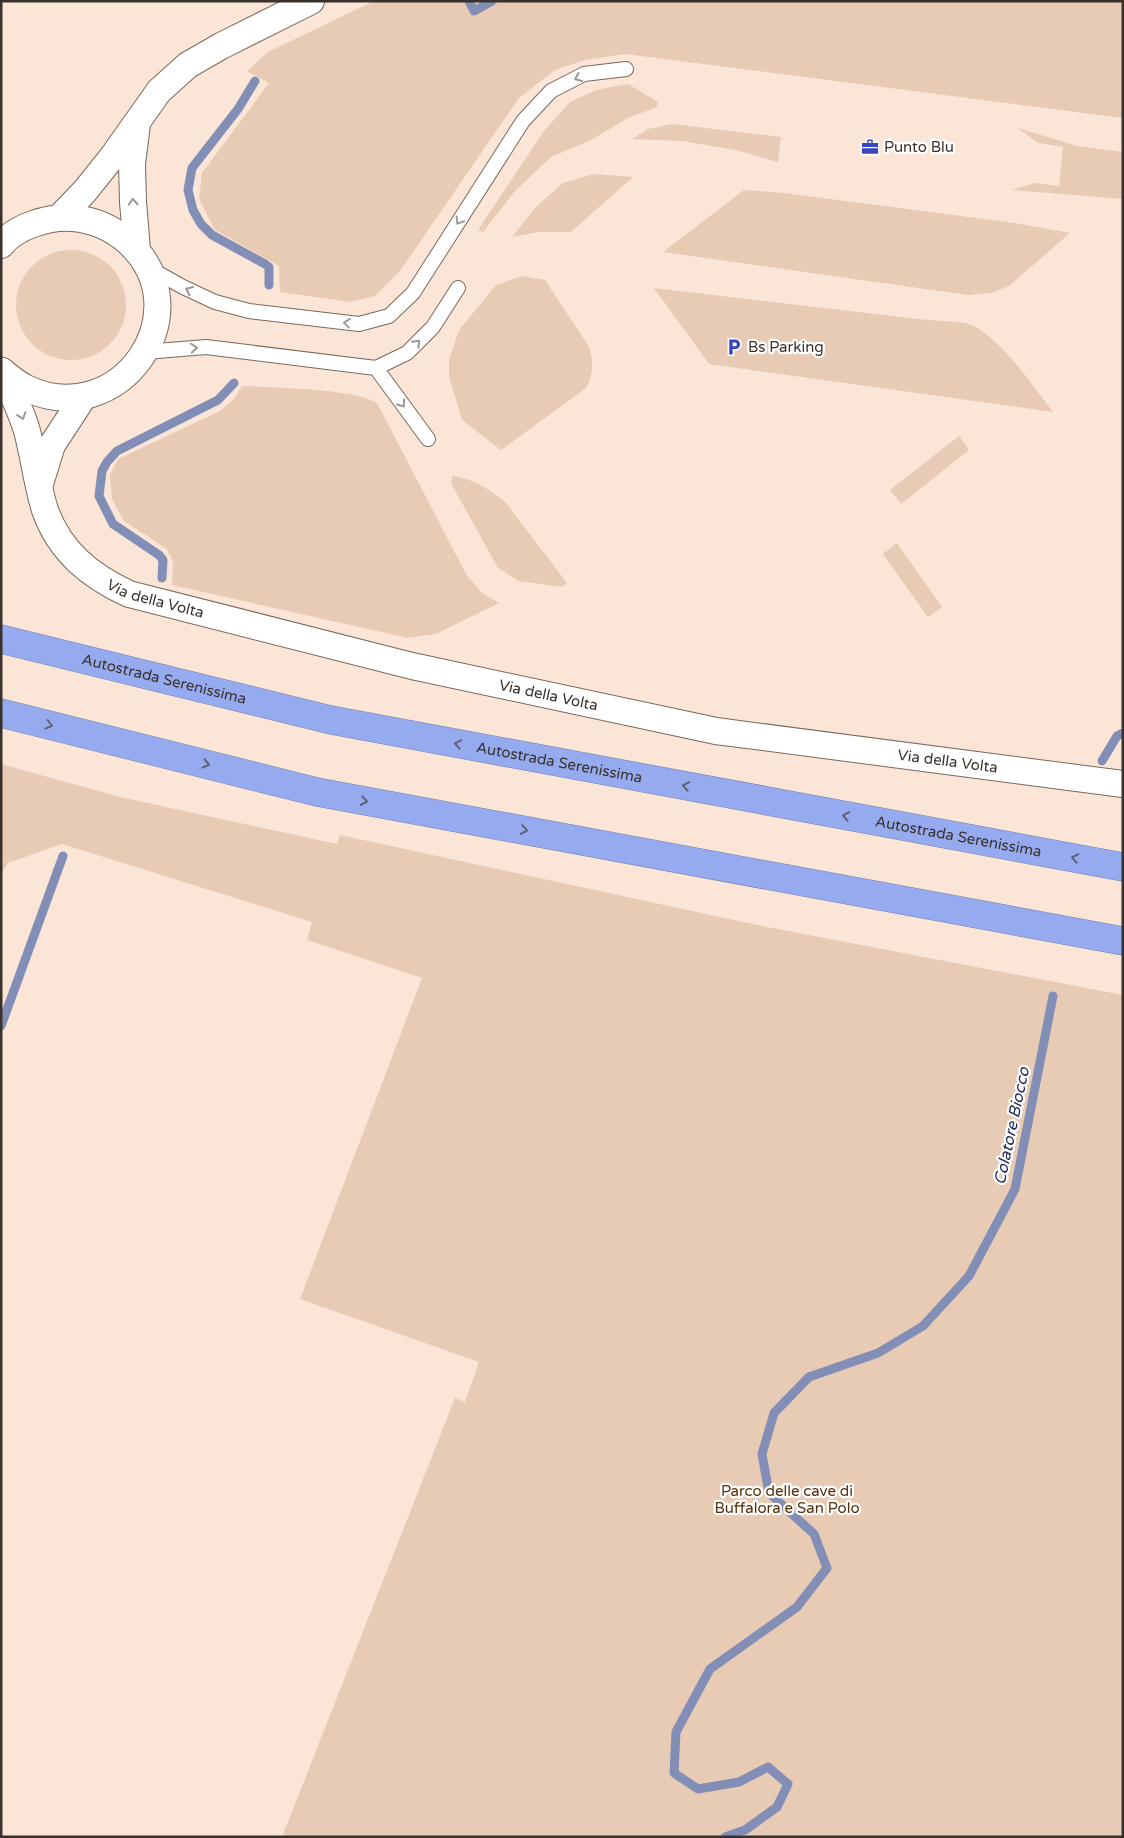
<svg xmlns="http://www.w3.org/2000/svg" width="1124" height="1838" viewBox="0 0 1124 1838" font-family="'Varela Round',sans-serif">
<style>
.green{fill:#e8cbb5}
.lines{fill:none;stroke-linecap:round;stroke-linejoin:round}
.stream{stroke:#828eb6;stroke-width:9}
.lane-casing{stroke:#7b695c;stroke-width:16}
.street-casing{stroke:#7b695c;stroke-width:28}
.highway-casing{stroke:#7580ab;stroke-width:29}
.lane{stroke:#fff;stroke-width:14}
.street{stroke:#fff;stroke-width:26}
.highway{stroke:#96aaf0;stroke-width:28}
.oneway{stroke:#9c9895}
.oneway2{stroke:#5e617a}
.labels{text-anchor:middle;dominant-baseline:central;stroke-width:4.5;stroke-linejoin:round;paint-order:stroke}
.poi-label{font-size:15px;fill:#39312b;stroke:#fff;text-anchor:start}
.street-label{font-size:15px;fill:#39312b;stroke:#fff}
.park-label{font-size:15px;fill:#56300b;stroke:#fff}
.water-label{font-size:16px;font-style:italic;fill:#212b5e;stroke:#fff}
</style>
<rect width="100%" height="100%" fill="#fae5d6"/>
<!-- green -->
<path class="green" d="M374,1H1123V118L625,54L585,60L555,70L519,98L400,271L375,296L350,302L280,292L279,266L215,230L199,199L202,173L269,83L247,71L268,52Z
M628,84L658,102L657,107L628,118L591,140L551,157L514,192L483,232L478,230L544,131L570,102L596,90Z
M672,124L781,137L778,162L735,150L682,141L632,139L648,129Z
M1018,128L1077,146L1123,152V199L1012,190L1035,183L1059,186L1063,147L1038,143Z
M594,174L633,177L571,232H539L512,237L536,207L563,183Z
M744,190L784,193L1015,223L1070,233L1009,286L991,293L968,295L663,252Z
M16 305a55 55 0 1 1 110 0a55 55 0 1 1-110 0Z
M522,276L545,280L589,347C594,359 593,377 586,388L501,450L462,420L449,377V360L459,330L496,285Z
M654,288L927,320C939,321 953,321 965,323C996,330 1034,388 1053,412L709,364Z
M242,386C271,387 299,388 328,391C346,394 360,394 377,403L466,574L481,592L499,603L436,634L408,638L172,585L173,563L167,549L124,521L112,499L110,475L118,459L220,411L233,400Z
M959,436L969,450L901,504L890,490Z
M452,476C471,478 492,490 506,503L567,583L563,587L519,581L498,568L451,483Z
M897,543L942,607L928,617L883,554Z
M1,764L120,797L337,844L340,835L757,925L1123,995V1837H282L455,1398L465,1402L479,1362L300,1299L422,978L307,940L312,922L62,844L8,863L1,874Z"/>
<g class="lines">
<!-- stream -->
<path class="stream" d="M469,1L474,11L492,1
M255,81L238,109L192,168L188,190L193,210L201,224L212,235L265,264L269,267V285
M162,578L163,560L159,555L113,524L99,496L102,471L107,462L117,451L218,400L234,383
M1102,761L1117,736L1123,733
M1,1026L63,856
M725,1837L745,1830L777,1807L788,1784L768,1767L739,1782L698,1789L674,1773L676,1732L710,1669L797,1607L827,1568L814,1534L769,1493L762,1454L774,1413L809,1377L878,1353L923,1326L969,1276L1015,1189L1053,996"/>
<!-- lane casing -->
<g class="lane-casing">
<path id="lane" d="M149,268L183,287L215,302L249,311L359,324L389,316L413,293L523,121L551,91L584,74L626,69
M145,352L206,347L376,368L407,353L433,327L458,288
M376,368L428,439"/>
</g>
<!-- street casing -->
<g class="street-casing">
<g id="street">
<path d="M137,124L132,164L133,202L137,250"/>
<path d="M60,217L85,191L113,156L159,91L188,65L221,46L311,1"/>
<path d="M1,245C16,226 50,216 73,218C94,220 111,227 127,241C205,311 119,433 26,388C18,384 9,377 2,371"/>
<path id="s1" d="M2,371C11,391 21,410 27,431C34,457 37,485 45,510C60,552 90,576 129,594L412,666L716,731L1123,784"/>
<path d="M40,484L52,445L84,396"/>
</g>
</g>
<!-- highway casing -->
<g class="highway-casing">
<g id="highway">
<path id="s2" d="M1,639L331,720L1123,867"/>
<path d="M1,713L317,792L1123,941"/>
</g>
</g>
<!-- lane -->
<use href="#lane" class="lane"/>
<!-- street -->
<use href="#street" class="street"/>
<!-- highway -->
<use href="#highway" class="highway"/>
</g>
<!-- one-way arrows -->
<defs><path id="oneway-chevron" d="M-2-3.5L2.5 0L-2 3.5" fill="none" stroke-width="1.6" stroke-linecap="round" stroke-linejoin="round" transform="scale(1.25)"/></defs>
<g class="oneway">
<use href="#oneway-chevron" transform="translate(578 78) rotate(155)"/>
<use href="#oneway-chevron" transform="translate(133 202) rotate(-93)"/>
<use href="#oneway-chevron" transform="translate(459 221) rotate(123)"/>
<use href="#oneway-chevron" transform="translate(189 290) rotate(-155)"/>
<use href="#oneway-chevron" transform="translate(347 323) rotate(-173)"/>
<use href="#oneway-chevron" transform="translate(417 343) rotate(-46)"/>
<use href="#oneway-chevron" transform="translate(194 348) rotate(-5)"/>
<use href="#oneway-chevron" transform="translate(402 404) rotate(54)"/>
<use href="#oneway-chevron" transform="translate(22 416) rotate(71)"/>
</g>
<g class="oneway2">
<use href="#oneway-chevron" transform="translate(49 725) rotate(14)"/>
<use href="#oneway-chevron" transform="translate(458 744) rotate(-169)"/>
<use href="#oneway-chevron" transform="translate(206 764) rotate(14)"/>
<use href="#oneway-chevron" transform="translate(686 786) rotate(-169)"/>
<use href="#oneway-chevron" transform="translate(364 801) rotate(10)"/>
<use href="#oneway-chevron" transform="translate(846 816) rotate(-169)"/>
<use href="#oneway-chevron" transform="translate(524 830) rotate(10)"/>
<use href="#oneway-chevron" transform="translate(1075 858) rotate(-169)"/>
</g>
<!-- icons -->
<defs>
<g id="office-bare" transform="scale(1.35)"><path d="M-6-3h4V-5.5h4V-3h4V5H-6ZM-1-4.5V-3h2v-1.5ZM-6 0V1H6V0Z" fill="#3847ba" stroke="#fff" stroke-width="2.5" paint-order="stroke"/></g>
<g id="parking-bare" transform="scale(1.35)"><path d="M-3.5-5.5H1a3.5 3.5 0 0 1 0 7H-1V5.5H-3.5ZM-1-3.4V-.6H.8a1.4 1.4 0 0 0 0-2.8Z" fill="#3847ba" stroke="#fff" stroke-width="2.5" paint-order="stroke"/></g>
</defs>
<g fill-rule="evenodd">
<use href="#office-bare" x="870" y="147"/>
<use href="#parking-bare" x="734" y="347"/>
</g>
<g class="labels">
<!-- poi labels -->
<g class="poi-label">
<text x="884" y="147">Punto Blu</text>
<text x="748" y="347">Bs Parking</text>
</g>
<!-- street labels -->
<g class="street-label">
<text stroke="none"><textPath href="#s1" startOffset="295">Via della Volta</textPath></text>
<text stroke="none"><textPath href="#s2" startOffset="168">Autostrada Serenissima</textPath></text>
<text stroke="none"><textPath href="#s1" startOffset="700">Via della Volta</textPath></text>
<text stroke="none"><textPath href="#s1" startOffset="1105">Via della Volta</textPath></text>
<text stroke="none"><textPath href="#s2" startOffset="572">Autostrada Serenissima</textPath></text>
<text stroke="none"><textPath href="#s2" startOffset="978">Autostrada Serenissima</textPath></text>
</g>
<!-- park labels -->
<g class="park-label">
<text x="787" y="1491">Parco delle cave di<tspan x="787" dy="17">Buffalora e San Polo</tspan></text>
</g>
<!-- water labels -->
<g class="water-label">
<text transform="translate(1012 1126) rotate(-78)">Colatore Biocco</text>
</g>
</g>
<!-- border -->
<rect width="1124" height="1838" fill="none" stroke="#39312b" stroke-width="5"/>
</svg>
